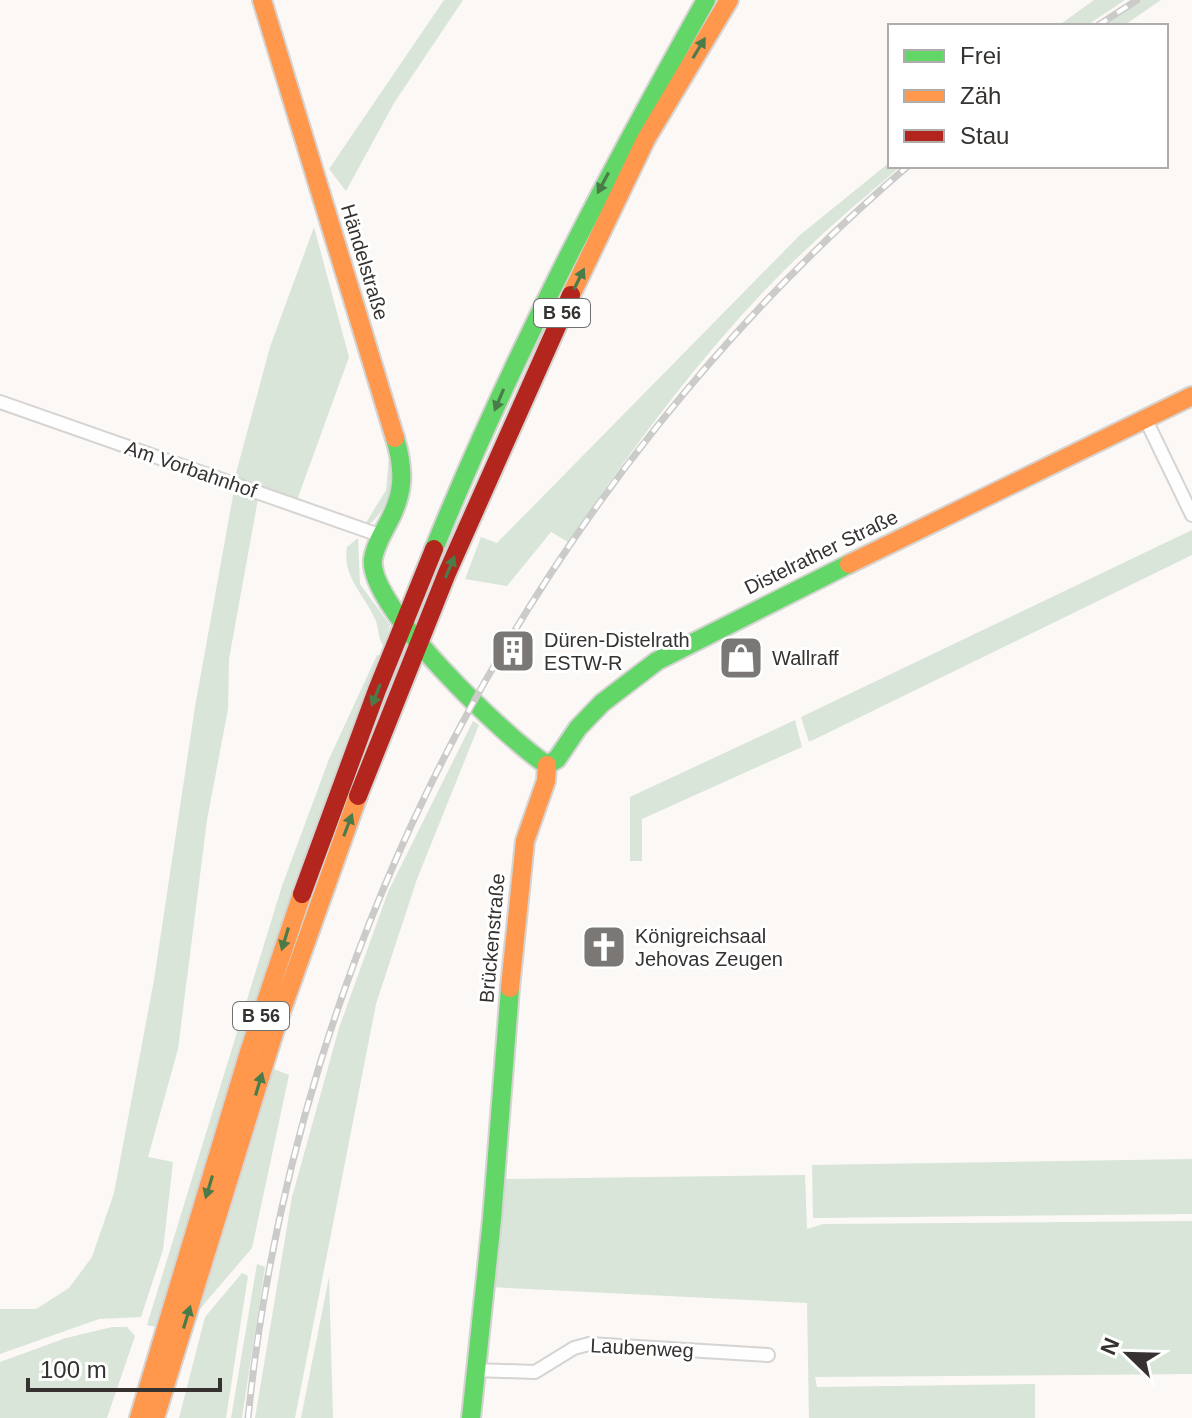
<svg xmlns="http://www.w3.org/2000/svg" width="1192" height="1418" viewBox="0 0 1192 1418" font-family="Helvetica,sans-serif">
<style>
.green{fill:#d9e5d8}
.lines{fill:none;stroke-linecap:round;stroke-linejoin:round}
.street-casing{stroke:#d6d4d2;stroke-width:16}
.fast-casing{stroke:#d6d4d2;stroke-width:22}
.slow-casing{stroke:#d6d4d2;stroke-width:22}
.jam-casing{stroke:#d6d4d2;stroke-width:22}
.street{stroke:#fefefe;stroke-width:12}
.fast{stroke:#63d668;stroke-width:18}
.slow{stroke:#ff974d;stroke-width:18}
.jam{stroke:#b3261e;stroke-width:18}
.rail-casing{stroke:#cbcbca;stroke-width:7}
.rail{stroke:#fff;stroke-width:4;stroke-dasharray:12;stroke-linecap:butt}
.oneway{fill:#4a7c49}
.labels{text-anchor:middle;dominant-baseline:central;stroke-width:6;stroke-linejoin:round;paint-order:stroke}
.shield{fill:#fff;stroke:#72706e;stroke-width:2}
.shield-label{font-size:18px;font-weight:bold;fill:#353230}
.street-label{font-size:20px;fill:#353230;stroke:#fff}
.poi-label{font-size:20px;fill:#353230;stroke:#fff;text-anchor:start}
</style>
<rect width="100%" height="100%" fill="#fbf8f6"/>
<!-- green -->
<path class="green" d="M444,0H463L394,103L346,191L329,169Z
M1094,0H1125L1086,26H1058Z
M1142,0H1161L1123,26H1103Z
M289,118L395,461C393,482 386,519 364,526L386,490L389,457Z
M890,162V166H901C855,205 808,245 766,289C693,366 628,454 568,542L551,532L507,586L465,579L481,537L497,543L800,235Z
M314,227L349,357L297,500L235,477L270,347Z
M234,490L258,499L229,659L228,709L207,820L178,1049L148,1157L173,1162L163,1250L141,1317L99,1319L0,1354V1309H36L69,1288L92,1257L114,1193L154,980L195,707Z
M1192,530V555L809,742L801,717Z
M358,538L360,584L390,625L385,648C377,639 380,630 375,619C364,594 342,577 347,547Z
M377,655L381,656L156,1327L147,1325L282,886L329,759Z
M795,720L802,747L642,819V861H630V797Z
M473,721L479,725L417,879L376,1004L295,1418H255L292,1197L339,1028L388,892Z
M274,1069L289,1075L252,1248L199,1310Z
M1192,1159V1214L813,1218L812,1165Z
M805,1175L807,1229L823,1224L1192,1221V1374L815,1377L817,1387L1035,1384V1418H809L807,1303L489,1287L501,1179Z
M257,1264L265,1267L242,1418H231Z
M242,1273L248,1276L226,1418H179L205,1317Z
M329,1277L333,1418H301Z
M112,1327H127L135,1336L107,1418H0V1362L66,1338Z"/>
<g class="lines">
<!-- street casing -->
<g class="street-casing">
<path id="street" d="M0,402L382,536
M1145,418L1192,515
M475,1370L535,1372L574,1348L589,1344L768,1355"/>
</g>
<!-- fast casing -->
<g class="fast-casing">
<path id="fast" d="M395,438C405,472 404,494 387,525C381,536 375,547 373,559C367,606 507,739 547,765
M434,549C511,359 606,178 706,0
M547,765L557,759L578,728L602,703L657,661L849,564
M471,1418L492,1219L510,988"/>
</g>
<!-- slow casing -->
<g class="slow-casing">
<path id="slow" d="M262,0L395,438
M571,295L646,139L729,0
M849,564L1192,396
M510,988L525,841L546,781L547,765
M139,1418L249,1052L302,894
M155,1418L276,1026L358,796"/>
</g>
<!-- jam casing -->
<g class="jam-casing">
<path id="jam" d="M358,796L447,573L571,295
M302,894L377,690L434,549"/>
</g>
<!-- street -->
<use href="#street" class="street"/>
<!-- fast -->
<use href="#fast" class="fast"/>
<!-- slow -->
<use href="#slow" class="slow"/>
<!-- jam -->
<use href="#jam" class="jam"/>
<!-- rail casing -->
<g class="rail-casing">
<path id="rail" d="M1097,26L1137,0
M248,1418C296,938 542,479 908,166"/>
</g>
<!-- rail -->
<use href="#rail" class="rail"/>
</g>
<!-- one-way arrows -->
<defs><path id="oneway-solid" d="M-6-.8H1V-3.2L6.5 0L1 3.2V.8H-6Z" transform="scale(2)"/></defs>
<g class="oneway">
<use href="#oneway-solid" transform="translate(699 48) rotate(-59)"/>
<use href="#oneway-solid" transform="translate(603 183) rotate(118)"/>
<use href="#oneway-solid" transform="translate(579 279) rotate(-64)"/>
<use href="#oneway-solid" transform="translate(499 400) rotate(113)"/>
<use href="#oneway-solid" transform="translate(450 567) rotate(-67)"/>
<use href="#oneway-solid" transform="translate(376 695) rotate(112)"/>
<use href="#oneway-solid" transform="translate(348 825) rotate(-69)"/>
<use href="#oneway-solid" transform="translate(285 939) rotate(107)"/>
<use href="#oneway-solid" transform="translate(259 1084) rotate(-73)"/>
<use href="#oneway-solid" transform="translate(209 1187) rotate(107)"/>
<use href="#oneway-solid" transform="translate(187 1317) rotate(-73)"/>
</g>
<!-- icons -->
<defs>
<g id="building-square" transform="scale(2.3)"><rect x="-9" y="-9" width="18" height="18" rx="4" fill="#7a7775" stroke="#fff"/><path d="M-4-6H4V6H1V3H-1V6H-4ZM-2.5-4.3h1.7v1.8h-1.7ZM.8-4.3h1.7v1.8H.8ZM-2.5-1h1.7V.8h-1.7ZM.8-1h1.7V.8H.8Z" fill="#fff"/></g>
<g id="shop-square" transform="scale(2.3)"><rect x="-9" y="-9" width="18" height="18" rx="4" fill="#7a7775" stroke="#fff"/><path d="M-5-2.5h2.3a2.7 3.5 0 0 1 5.4 0H5L5.5 6h-11ZM-1.5-2.5h3a1.5 2.3 0 0 0-3 0Z" fill="#fff"/></g>
<g id="church-square" transform="scale(2.3)"><rect x="-9" y="-9" width="18" height="18" rx="4" fill="#7a7775" stroke="#fff"/><path d="M-1.2-6h2.4v3.5h3.3v2.4h-3.3V6h-2.4V-.1h-3.3v-2.4h3.3Z" fill="#fff"/></g>
</defs>
<g fill-rule="evenodd">
<use href="#building-square" x="513" y="651"/>
<use href="#shop-square" x="741" y="658"/>
<use href="#church-square" x="604" y="947"/>
</g>
<g class="labels">
<!-- shield labels -->
<g class="shield">
<rect x="534" y="299" width="56" height="28" rx="6"/>
<rect x="233" y="1002" width="56" height="28" rx="6"/>
</g>
<g class="shield-label">
<text x="562" y="313">B 56</text>
<text x="261" y="1016">B 56</text>
</g>
<!-- street labels -->
<g class="street-label">
<text transform="translate(365 262) rotate(73)">Händelstraße</text>
<text transform="translate(191 469) rotate(19)">Am Vorbahnhof</text>
<text transform="translate(821 552) rotate(-26)">Distelrather Straße</text>
<text transform="translate(492 938) rotate(-85)">Brückenstraße</text>
<text transform="translate(642 1348) rotate(3)">Laubenweg</text>
</g>
<!-- poi labels -->
<g class="poi-label">
<text x="544" y="640">Düren-Distelrath<tspan x="544" dy="23">ESTW-R</tspan></text>
<text x="772" y="658">Wallraff</text>
<text x="635" y="936">Königreichsaal<tspan x="635" dy="23">Jehovas Zeugen</tspan></text>
</g>
</g>
<!-- legend -->
<rect x="888" y="24" width="280" height="144" fill="#ffffff" stroke="#aeadac" stroke-width="2"/>
<rect x="904" y="50" width="40" height="12" fill="#63d668" stroke="#aeadac" stroke-width="2"/>
<text x="960" y="64" font-size="24" fill="#353230">Frei</text>
<rect x="904" y="90" width="40" height="12" fill="#ff974d" stroke="#aeadac" stroke-width="2"/>
<text x="960" y="104" font-size="24" fill="#353230">Zäh</text>
<rect x="904" y="130" width="40" height="12" fill="#b3261e" stroke="#aeadac" stroke-width="2"/>
<text x="960" y="144" font-size="24" fill="#353230">Stau</text>
<!-- north arrow -->
<g transform="translate(1128 1354) rotate(293)" stroke="#ffffff" stroke-width="6" paint-order="stroke">
<path d="M0-6L14 30L0 20L-14 30Z" fill="#353230"/>
<text y="-12" font-size="22" font-weight="bold" text-anchor="middle" fill="#353230">N</text>
</g>
<!-- scale -->
<path d="M28 1378v12h192v-12" fill="none" stroke="#353230" stroke-width="4"/>
<text x="40" y="1378" font-size="24" fill="#353230" stroke="#ffffff" stroke-width="6" paint-order="stroke">100 m</text>
</svg>
